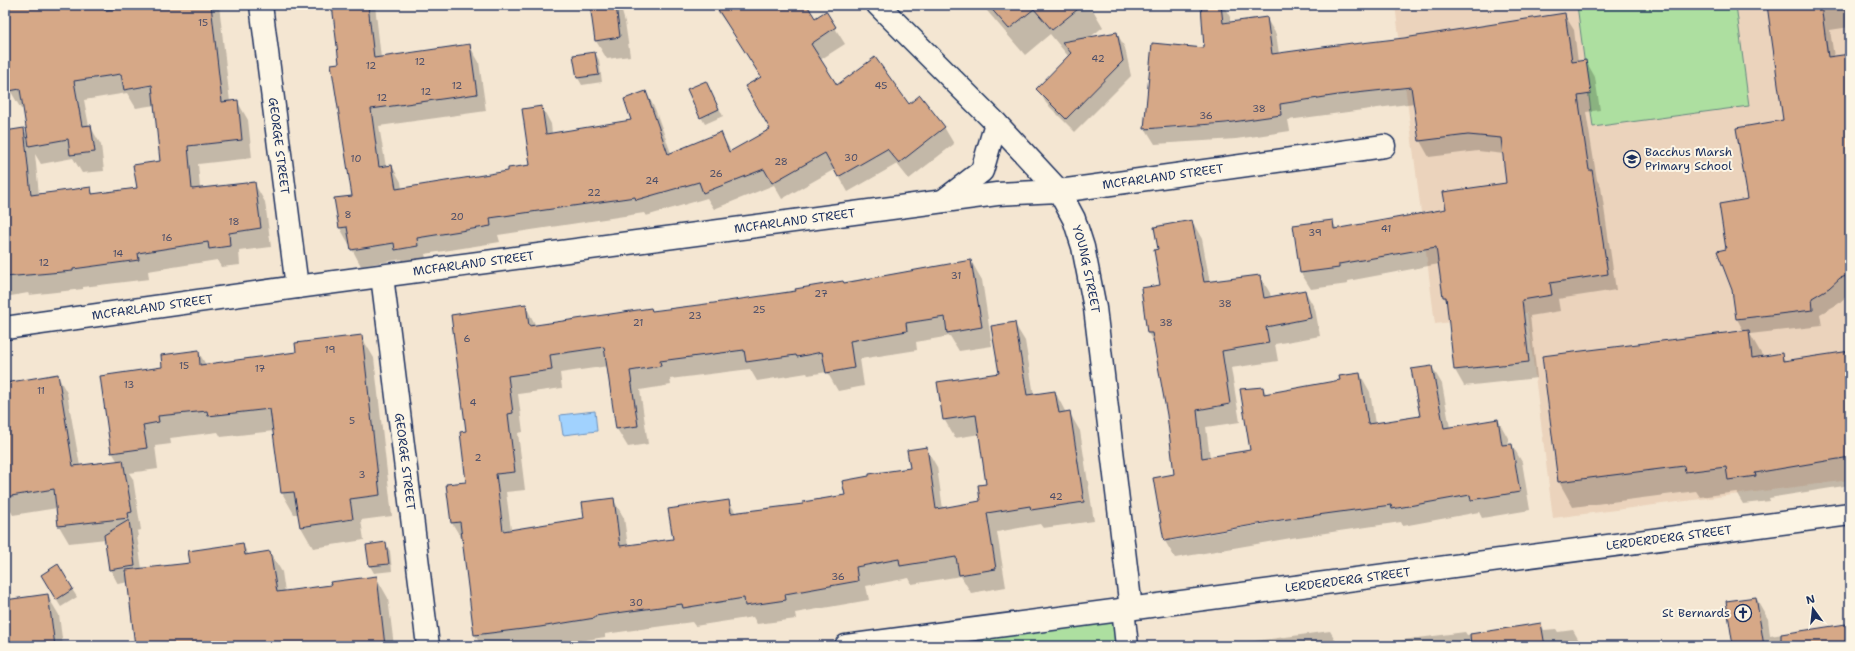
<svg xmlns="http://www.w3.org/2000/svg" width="1855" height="651" viewBox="0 0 1855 651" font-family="'Shantell Sans',sans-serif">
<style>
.built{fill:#ebd3bc}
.green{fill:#addfa0;stroke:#64877f}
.water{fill:#a1d2fe;stroke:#6b91be}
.shadow{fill:#0003;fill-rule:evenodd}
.building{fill:#d6a887;stroke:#1b2f5e}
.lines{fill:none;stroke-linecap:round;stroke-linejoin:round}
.minor-casing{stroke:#1b2f5e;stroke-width:25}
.minor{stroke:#fcf5e5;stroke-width:22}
.labels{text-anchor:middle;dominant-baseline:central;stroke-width:4;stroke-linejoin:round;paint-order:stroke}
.number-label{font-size:10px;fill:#4a4d68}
.street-label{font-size:12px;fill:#1b2f5e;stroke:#fcf5e5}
.poi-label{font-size:12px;fill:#1b2f5e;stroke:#fcf5e5;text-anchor:start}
</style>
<rect width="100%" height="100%" fill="#f4e6d2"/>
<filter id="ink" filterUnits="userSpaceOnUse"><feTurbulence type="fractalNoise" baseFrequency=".025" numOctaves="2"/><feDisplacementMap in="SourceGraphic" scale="8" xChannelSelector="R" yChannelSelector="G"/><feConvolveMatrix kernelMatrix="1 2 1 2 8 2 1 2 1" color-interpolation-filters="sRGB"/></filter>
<g filter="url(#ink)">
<!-- built -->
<path class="built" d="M1395,5H1850V480L1553,518L1527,313L1435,324Z"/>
<!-- green -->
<path class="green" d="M1577,5H1736L1749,106L1593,127Z
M1118,616L1123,646H925Z"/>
<!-- water -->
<path class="water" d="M595,411L597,431L563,435L560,415Z"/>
<!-- shadow -->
<path class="shadow" d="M5,5H219L230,102L237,101L248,120L252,158L198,164L200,189L254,183L265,202L271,247L239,251L240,265L221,267L217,260L148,271L149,279L83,287V289L29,295L28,293L5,297V132L24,130L29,138L24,108L21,109L10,90L6,67H5ZM127,93L136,108L155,105L161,162L138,189L94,195L90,188L39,195L35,154L41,164L73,158L82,173L104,171L101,145L90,126H89L84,100Z
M333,5H375L381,58L469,45L479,62L486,111L379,126L386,167L392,166L401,182L402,189L509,172L531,166L542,107L551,124L552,134L632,121L646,92L655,109L671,153L721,133L731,152L772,129L762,78L737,38L713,5H806L815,19L825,12L845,44L820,60L836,87L909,105L944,127L954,144L909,179L897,164L848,192L835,169L782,199L774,185L714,209L707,198L646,216L644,213L498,235L500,242L425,254L427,262L406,266L402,259L361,266L352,249L351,244H349L340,228L353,197Z
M591,5H620L625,22L630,56L607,59L596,41Z
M982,5H1090L1103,27L1089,38L1117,33L1125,48L1131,76L1075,132L1046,103L1038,89L1069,57L1050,34L1025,55Z
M1202,5H1223L1230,17V23L1266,18L1276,34L1279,54L1404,39L1564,14L1574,30L1578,62L1586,61L1595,77L1600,110L1586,112L1597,180L1601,187L1616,290L1558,299L1560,311L1530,316L1537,378L1464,386L1455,370L1447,302L1444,297L1439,264L1348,281V284L1311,289L1301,273L1295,226L1332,221L1337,229L1447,210L1507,184L1504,154L1478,151L1429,157L1420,141L1415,103L1288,120L1290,131L1236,139L1155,144L1145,128L1205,49ZM1231,121V123L1155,129V127Z
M1367,5H1391L1392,8L1371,10Z
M1768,5H1850V27L1830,30L1834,57L1850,55V293L1838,304L1820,314L1822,326L1750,334L1763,357L1781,354L1786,362L1850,352V485L1769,498L1770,501L1743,504L1736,492L1700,497L1696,491L1573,507L1559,482L1744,332L1737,319L1727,250L1784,121Z
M595,53L599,60L602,82L582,85L578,78Z
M706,82L723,116L705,124L701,117Z
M1192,221L1202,239L1210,283L1260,276L1270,293L1271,298L1305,291L1315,309L1320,336L1275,344L1278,361L1231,368L1240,422L1206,427L1210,458L1251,451L1263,388L1267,395L1341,380L1360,374L1370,392L1375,424L1421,416L1432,367L1442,384L1450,428L1498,420L1508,438L1509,445H1512L1522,462L1530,510L1482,518L1479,512L1403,526L1401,522L1291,538L1175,558L1165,541L1154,479L1175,475L1168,415L1155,345L1148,333L1161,286L1159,250ZM1285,518L1286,520L1170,541V539Z
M971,261L982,280L992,346L959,351L950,336L916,342L917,350L860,359L864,386L838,391L827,372L808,375L807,373L757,381L750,369L670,379L671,385L640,390L648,444L628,447L617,429L608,366L560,373L562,388L518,394L523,432L518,433L525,490L506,492L511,530L585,519L613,499L624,518L628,546L674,540L728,501L736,513L804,505L846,496L911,469L926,448L937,467L943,509L982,502L987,484L980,434L955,438L944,419L1000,374L1014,323L1025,341L1034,395L1055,392L1066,413L1069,412L1080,431L1094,521L1043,528L1040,524L997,532L1006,587L971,593L961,576L912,584L909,578L866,586L869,600L795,613L796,619L757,624L753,617L695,626L692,622L605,634V637L547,646H481L475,635L463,541L452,523L467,483V432L525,305L536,326L651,309L653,312L714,304Z
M361,336L374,358L392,516L361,520L364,540L313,548L301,527L299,514H294L282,493L274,431L221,437L218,432L170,438L171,444L155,446L158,469L129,473L133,479L141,530L137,531L138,536H137L142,569L191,564L242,544L249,555L270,552L282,572L285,592L376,577L388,598L394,646H136L129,582L118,584L110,569L106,539L69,543L59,526L57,508L13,515L5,501V389L57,375L67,393L80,466L118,462L112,452L164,368L198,351L206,365L297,353Z
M385,544L390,551L392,571L374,573L370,566L367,546Z
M57,566L77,597L61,607L46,583Z
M47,595L59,615L63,646H5V601Z
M1756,598L1768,619L1770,636L1846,625L1850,633V646H1723L1722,643L1733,641Z
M1541,624L1544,630L1556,629L1558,632L1573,630L1582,646H1356L1465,632L1467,635Z
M1330,631L1339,646H1217Z"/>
<!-- building -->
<path class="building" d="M5,5H104L105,10L143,5H211L222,102L238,100L242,140L188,146L192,189L255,182L261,228L229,233L230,246L209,249L208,242L138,253L139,260L73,269V271L5,277V131L24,128L31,195L91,187L92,194L137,188L133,165L160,161L152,85L124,90L121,74L74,81L82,126L91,125L95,152L70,155L68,139L29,146L20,89L9,91L5,65Z
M332,5H368L374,58L470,44L477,94L371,109L379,167L392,165L396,189L508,171V168L530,165L522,109L542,106L546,134L631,120L624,99L646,91L668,154L721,132L729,152L770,129L745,86L761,77L715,5H807L815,18L826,11L836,27L811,44L837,85L875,57L909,104L920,95L945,127L899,163L887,149L838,177L825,153L772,183L764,169L703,193L699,182L636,200L635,197L490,218L491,226L417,238L418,246L395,250L394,243L351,250L347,227L339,228L334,198L352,196L331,64L339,63Z
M590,5H616L620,37L595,41Z
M988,5H1083L1052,30L1034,9L1009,29Z
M1201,5H1221L1223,23L1267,17L1272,54L1352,43L1353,44L1404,38L1565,13L1572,62L1586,60L1591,94L1578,96L1589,170H1592L1608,274L1550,283L1552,295L1522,300L1529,362L1454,370L1446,297H1443L1436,247L1339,264V268L1300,273L1293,225L1333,220L1334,229L1446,209L1443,192L1506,183L1501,138L1468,135L1419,141L1411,87L1338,95L1280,104L1281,115L1226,123L1144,129L1152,43L1204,48Z
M1767,5H1821L1828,57L1850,54V275L1840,278L1829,288L1812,298L1813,310L1736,319L1732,290L1717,251L1726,249L1719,204L1748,199L1736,128L1783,120Z
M1117,32L1123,61L1066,119L1036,89L1071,53L1062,42Z
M595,52L599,75L577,78L573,55Z
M706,81L719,109L700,118L687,89Z
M1192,220L1204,282L1260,275L1264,298L1305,290L1311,318L1266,327L1269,343L1222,351L1230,404L1197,410L1202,458L1250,450L1240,389L1263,387L1264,394L1340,380L1339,376L1360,373L1368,424L1420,416L1411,369L1432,366L1444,428L1498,419L1502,445L1512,444L1520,492L1471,500L1470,495L1392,509L1391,505L1281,520L1164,541L1153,478L1174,474L1167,415L1152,333H1147L1141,288L1160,285L1154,250L1158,249L1154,227Z
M971,260L982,327L947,333L945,317L906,323L907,331L850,341L854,368L826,373L822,352L797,357L796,355L746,362L744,350L660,361L661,366L630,371L638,426L616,429L604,347L550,355L552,370L508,376L513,413L508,414L515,472L496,474L503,531L584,518L582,502L614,498L620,546L673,539L668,509L729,500L731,513L803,504V502L845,495L842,481L869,476V474L910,468L907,450L927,447L936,509L980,501L978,485L986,484L976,415L943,420L937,382L999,373L991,326L1015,322L1027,395L1055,391L1059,413L1070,411L1084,502L1031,510L1030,506L987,513L996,569L959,575L956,557L900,566L899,559L856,567L858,581L785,594L786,600L745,606L744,598L683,608L682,604L595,616V618L540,627L474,635L460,522L451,523L446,484L466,482L460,432L466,431L451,315L526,304L529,326L651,308L652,311L714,303L796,291L795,289L843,281L844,283Z
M1749,330L1752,358L1782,353L1783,361L1850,351V457L1755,473L1756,476L1728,480L1726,467L1685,472L1684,466L1558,482L1542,356Z
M362,335L380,495L350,499L353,519L300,527L294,492L281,493L270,409L208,416L207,411L158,416L159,422L143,425L147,448L111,453L100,376L162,367L161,355L199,350L200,365L296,352L295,343Z
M58,374L73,466L123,460L132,512L128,513L129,518L58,526L54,489L5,497V383Z
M129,520L135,566L109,570L104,535Z
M386,542L389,564L369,566L366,545Z
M243,543L245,555L270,551L277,592L331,585L330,582L377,576L385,646H135L126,570L190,563L188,551Z
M58,564L73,589L56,600L41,575Z
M48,594L55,646H5V600Z
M1756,597L1764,646H1733L1726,601Z
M1541,623L1545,646H1471L1470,634Z
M1846,624L1849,646H1781V634Z"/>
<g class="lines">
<!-- minor casing -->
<g class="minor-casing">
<g id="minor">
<path id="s1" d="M261,5L297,287"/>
<path id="s2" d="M878,5L996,123L1059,191L1074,219L1083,247L1095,308L1131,609"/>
<path d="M943,201L982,171L996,123"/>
<path id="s3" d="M382,276L428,646"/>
<path id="s4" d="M5,328L297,287L997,194L1059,191L1089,187L1384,146"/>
<path d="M1123,609L1127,646"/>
<path id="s5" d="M846,646L1850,514"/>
</g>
</g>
<!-- minor -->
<use href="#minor" class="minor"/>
</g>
</g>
<!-- icons -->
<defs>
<g id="school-ring" transform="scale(0.9)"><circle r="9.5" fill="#fcf5e5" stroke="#1b2f5e" stroke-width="1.5"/><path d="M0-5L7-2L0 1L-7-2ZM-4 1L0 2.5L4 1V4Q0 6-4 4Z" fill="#1b2f5e"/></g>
<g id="church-ring" transform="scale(0.9)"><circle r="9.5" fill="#fcf5e5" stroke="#1b2f5e" stroke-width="1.5"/><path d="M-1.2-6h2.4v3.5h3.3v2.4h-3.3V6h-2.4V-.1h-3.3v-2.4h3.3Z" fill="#1b2f5e"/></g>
</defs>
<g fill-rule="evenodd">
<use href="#school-ring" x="1632" y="159"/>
<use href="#church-ring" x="1743" y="613"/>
</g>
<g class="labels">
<!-- number labels -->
<g class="number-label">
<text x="203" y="22">15</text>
<text x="1098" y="58">42</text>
<text x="420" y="61">12</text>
<text x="371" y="65">12</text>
<text x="457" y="85">12</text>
<text x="881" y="85">45</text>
<text x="426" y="91">12</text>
<text x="382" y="97">12</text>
<text x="1259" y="108">38</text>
<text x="1206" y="115">36</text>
<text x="851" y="157">30</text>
<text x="356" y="158">10</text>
<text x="781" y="161">28</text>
<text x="716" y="173">26</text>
<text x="652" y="180">24</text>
<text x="594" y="192">22</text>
<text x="348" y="214">8</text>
<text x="457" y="216">20</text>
<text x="234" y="221">18</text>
<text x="1386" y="228">41</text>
<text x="1315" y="232">39</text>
<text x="167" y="237">16</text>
<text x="118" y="253">14</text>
<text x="44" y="262">12</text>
<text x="956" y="275">31</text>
<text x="821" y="293">27</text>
<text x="1225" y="303">38</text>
<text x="759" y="309">25</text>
<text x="695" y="315">23</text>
<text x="638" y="322">21</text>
<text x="1166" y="322">38</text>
<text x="467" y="338">6</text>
<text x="330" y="349">19</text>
<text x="184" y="365">15</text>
<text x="260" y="368">17</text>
<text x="129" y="384">13</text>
<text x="41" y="390">11</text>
<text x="473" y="402">4</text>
<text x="352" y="420">5</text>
<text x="478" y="457">2</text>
<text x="362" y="474">3</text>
<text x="1056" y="496">42</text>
<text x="838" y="576">36</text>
<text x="636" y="602">30</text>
</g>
<!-- street labels -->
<g class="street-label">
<text stroke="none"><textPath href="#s1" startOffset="142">GEORGE STREET</textPath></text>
<text stroke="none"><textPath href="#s4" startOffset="1168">MCFARLAND STREET</textPath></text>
<text stroke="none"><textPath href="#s4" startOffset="797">MCFARLAND STREET</textPath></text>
<text stroke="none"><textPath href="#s4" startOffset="473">MCFARLAND STREET</textPath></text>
<text stroke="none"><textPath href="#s2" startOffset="343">YOUNG STREET</textPath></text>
<text stroke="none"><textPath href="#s4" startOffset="149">MCFARLAND STREET</textPath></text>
<text stroke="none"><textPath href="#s3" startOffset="187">GEORGE STREET</textPath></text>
<text stroke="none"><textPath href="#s5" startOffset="830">LERDERDERG STREET</textPath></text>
<text stroke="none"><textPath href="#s5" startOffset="506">LERDERDERG STREET</textPath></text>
</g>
<!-- poi labels -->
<g class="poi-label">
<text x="1645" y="152">Bacchus Marsh<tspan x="1645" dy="14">Primary School</tspan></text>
<text x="1730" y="613" text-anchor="end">St Bernards</text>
</g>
</g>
<!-- margin -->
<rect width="1855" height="651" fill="none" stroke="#fcf5e5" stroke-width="20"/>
<rect x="10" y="10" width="1835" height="631" fill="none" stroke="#1b2f5e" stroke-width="1.5" filter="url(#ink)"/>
<!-- north arrow -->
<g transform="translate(1813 609) rotate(345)" stroke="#fcf5e5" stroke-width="3" paint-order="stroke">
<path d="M0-3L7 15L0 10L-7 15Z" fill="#1b2f5e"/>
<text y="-6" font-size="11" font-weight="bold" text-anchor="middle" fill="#1b2f5e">N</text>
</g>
</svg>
